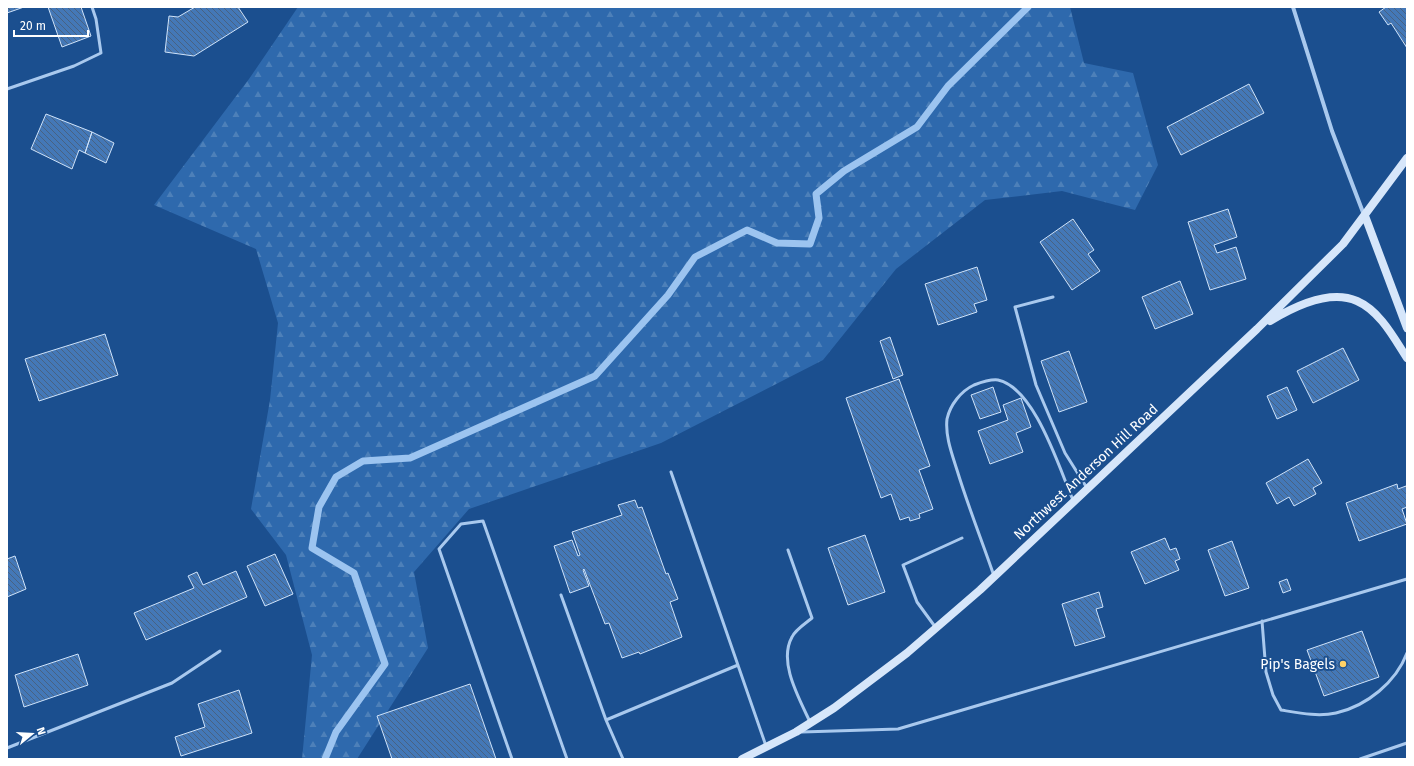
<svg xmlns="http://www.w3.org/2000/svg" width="1414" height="766" viewBox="0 0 1414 766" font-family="'Fira Sans',sans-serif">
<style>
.forest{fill:url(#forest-firs)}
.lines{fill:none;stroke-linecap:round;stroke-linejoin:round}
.stream{stroke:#9cc4f0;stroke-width:7}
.building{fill:url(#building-back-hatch);stroke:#cfe3fa}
.service{stroke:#a9c9ee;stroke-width:3}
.minor{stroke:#a9c9ee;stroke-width:4}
.secondary{stroke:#d6e6fa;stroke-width:8}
.poi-dot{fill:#ffd166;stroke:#1b4f8f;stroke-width:1.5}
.labels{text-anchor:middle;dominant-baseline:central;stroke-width:4;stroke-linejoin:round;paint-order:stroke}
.street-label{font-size:14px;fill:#fff;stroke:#1b4f8f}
.poi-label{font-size:14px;fill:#fff;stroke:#1b4f8f;text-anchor:end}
</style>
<defs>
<pattern id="forest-firs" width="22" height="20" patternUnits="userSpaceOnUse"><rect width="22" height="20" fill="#2e69ad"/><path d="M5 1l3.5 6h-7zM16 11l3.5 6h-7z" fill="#4d80b9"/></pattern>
<pattern id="building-back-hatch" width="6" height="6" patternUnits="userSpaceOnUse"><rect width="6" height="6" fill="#4478b7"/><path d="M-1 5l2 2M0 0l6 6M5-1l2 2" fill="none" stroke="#486282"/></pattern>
</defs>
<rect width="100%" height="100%" fill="#1b4f8f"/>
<!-- forest -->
<path class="forest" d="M298,7H1070L1084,63L1133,73L1158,165L1135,210L1062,191L985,200L896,269L823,360L661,443L469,509L414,572L428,648L357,759H302L312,655L286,555L251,509L270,400L278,323L256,249L154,205L249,79Z"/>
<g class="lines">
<!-- stream -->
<path class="stream" d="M325,759L336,732L385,664L354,573L312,548L319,507L336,477L363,461L410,458L595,376L668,295L695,257L747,230L777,243L810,244L819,218L816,194L844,171L917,127L948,86L1028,7"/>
</g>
<!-- building -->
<path class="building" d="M7,7H24L7,13Z
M48,7H81L91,36L62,47Z
M195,7H238L248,22L194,56L165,52L169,16L178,17Z
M1386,7H1407V48L1391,23L1388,25L1379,12Z
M1249,84L1264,113L1181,155L1167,127Z
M46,114L92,132L85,153L79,150L72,169L31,149Z
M92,132L114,143L106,163L85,153Z
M1228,209L1237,237L1214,245L1217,253L1236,247L1246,279L1210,290L1188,222Z
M1073,219L1094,250L1088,254L1100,271L1072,290L1040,242Z
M977,267L987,300L974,304L977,312L938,325L925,284Z
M1180,281L1193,314L1155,329L1142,297Z
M105,334L118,375L39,401L25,359Z
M890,337L903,375L893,379L880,341Z
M1343,348L1359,380L1313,403L1297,371Z
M1069,351L1087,402L1059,412L1041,361Z
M899,379L930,466L919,470L933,509L919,514L920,518L910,521L909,517L900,520L891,494L881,498L846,398Z
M993,387L1001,412L980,419L971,395Z
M1287,387L1297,410L1277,419L1267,396Z
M1021,398L1031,427L1016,433L1023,452L990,464L978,431L1008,420L1003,405Z
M1308,459L1322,483L1313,488L1316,494L1294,506L1289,497L1277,504L1266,483Z
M1397,484L1398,489L1406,486L1407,490V507L1402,509L1407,524L1359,541L1346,503Z
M635,500L638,508L642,507L666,574L668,573L678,599L670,602L682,637L640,654L639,652L622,658L609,623L605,624L584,569L583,570L589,586L570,593L554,546L572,540L578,556L580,555L572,532L622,515L618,505Z
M865,535L885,592L848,605L828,548Z
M1165,538L1170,550L1176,548L1180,559L1175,561L1179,570L1145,584L1131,552Z
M1232,541L1249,588L1225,596L1208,550Z
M275,554L293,594L265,606L247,566Z
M15,556L26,589L7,597V559Z
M236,571L247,597L146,640L134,613L194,588L188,576L197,572L203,585Z
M1287,579L1291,590L1283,593L1279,582Z
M1099,592L1103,607L1096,609L1105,637L1075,646L1062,604Z
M1362,631L1379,677L1324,696L1307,650Z
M78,654L88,685L24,707L15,675Z
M470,684L496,759H392L377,716Z
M239,690L252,733L181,756L175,737L205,727L198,704Z"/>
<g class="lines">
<!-- service -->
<path class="service" d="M7,89L74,66L101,53L96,19L92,7
M1053,297L1015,307L1036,385L1065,453L1087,488
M671,472L766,746
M788,550L812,618C806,623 795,630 792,637C778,662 799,698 810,722
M994,576C982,541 968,506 957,470C952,454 945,436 947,419C950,405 961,391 974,385C982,382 990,379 998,380C1035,388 1059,468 1073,500
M561,595L606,720L623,759
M1262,621L1266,672L1273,695L1281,710C1299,713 1318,717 1336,713C1367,706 1396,682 1407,653
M936,628L917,602L903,565L962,538
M606,720L738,665
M802,732L898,729L1407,579
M7,748L172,683L220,651
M512,759L439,549L461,524L483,521L567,759
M1360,759L1407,743"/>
<!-- minor -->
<path class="minor" d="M1293,7L1332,131L1364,215"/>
<!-- secondary -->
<path class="secondary" d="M1365,216L1407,328
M1270,321C1293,307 1330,289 1357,301C1380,311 1394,338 1407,358
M742,759L796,732L834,708L907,653L980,590L1257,329L1343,244L1407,158"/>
</g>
<!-- markers -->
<circle class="poi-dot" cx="1343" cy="664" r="4"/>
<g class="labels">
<!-- street labels -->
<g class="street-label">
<text transform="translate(1086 472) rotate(-43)">Northwest Anderson Hill Road</text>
</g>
<!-- poi labels -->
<g class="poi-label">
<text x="1335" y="664">Pip's Bagels</text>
</g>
</g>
<!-- border -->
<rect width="1414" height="766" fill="none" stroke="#ffffff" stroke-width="16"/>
<!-- north arrow -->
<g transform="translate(32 734) rotate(72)" stroke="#1b4f8f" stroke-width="3" paint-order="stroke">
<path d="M0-3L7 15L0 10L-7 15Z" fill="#ffffff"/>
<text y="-6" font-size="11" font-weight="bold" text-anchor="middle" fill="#ffffff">N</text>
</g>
<!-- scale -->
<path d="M14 30v6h74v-6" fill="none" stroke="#ffffff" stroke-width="2"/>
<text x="20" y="30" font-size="12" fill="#ffffff" stroke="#1b4f8f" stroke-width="3" paint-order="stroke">20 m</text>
</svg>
